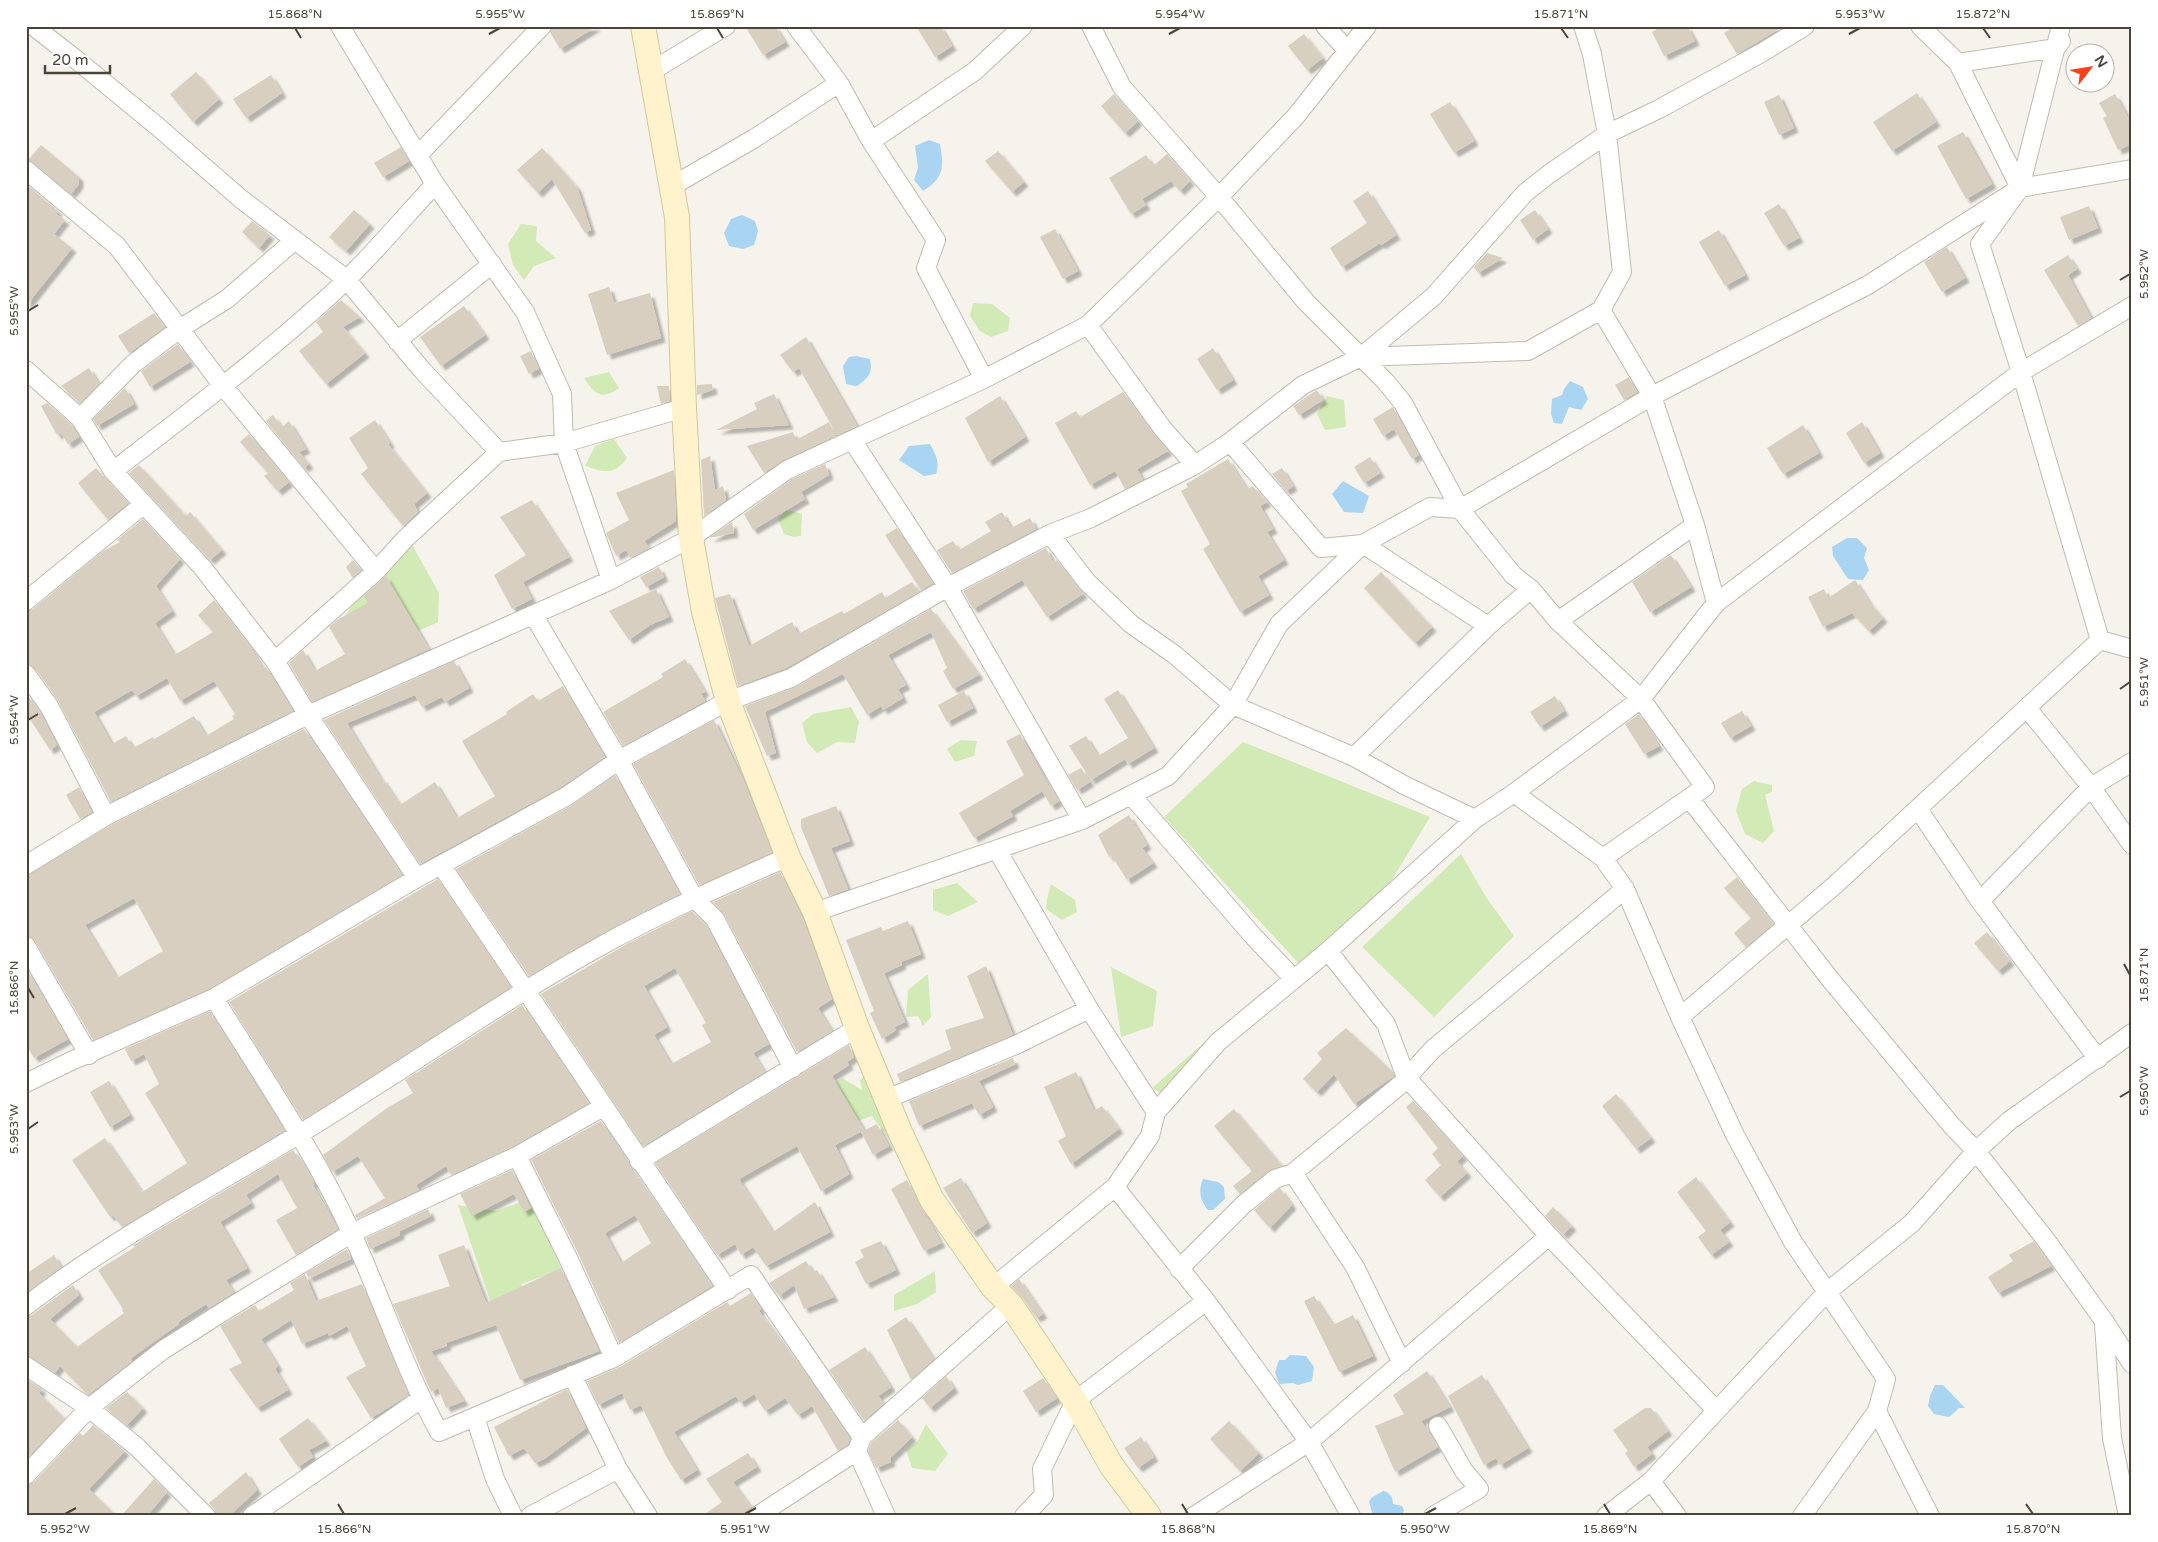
<svg xmlns="http://www.w3.org/2000/svg" width="2158" height="1542" viewBox="0 0 2158 1542" font-family="'Varela Round',sans-serif">
<style>
.green{fill:#d2eab5}
.water{fill:#a9d4f2}
.building{fill:#d8cfc1;fill-rule:evenodd;filter:url(#shadow)}
.lines{fill:none;stroke-linecap:round;stroke-linejoin:round}
.street-casing{stroke:#c2bbae;stroke-width:20}
.secondary-casing{stroke:#d6c79b;stroke-width:26}
.street{stroke:#fff;stroke-width:18}
.secondary{stroke:#fff3cd;stroke-width:24}
.ticks{fill:none;stroke:#4b4439;stroke-width:2}
.neatline{fill:none;stroke:#4b4439;stroke-width:2}
.ticks-label{font-size:12px;text-anchor:middle;fill:#4b4439}
</style>
<defs>
<filter id="shadow"><feDropShadow dx="4.5" dy="4.5" stdDeviation="1" flood-color="#0004"/></filter>
</defs>
<rect width="100%" height="100%" fill="#f6f3ec"/>
<!-- green -->
<path class="green" d="M521,224L537,226L536,241L556,258L534,266L524,280L513,265L508,244Z
M973,303L992,304L1010,318L1008,331L991,337L980,331L970,316Z
M609,372L619,388C601,401 595,394 584,378Z
M1327,396L1344,400L1346,427L1325,430L1317,414Z
M614,439L627,458C614,476 604,472 585,466L595,446Z
M786,510L802,514L801,536L794,537L784,534L778,519Z
M411,543L439,593L438,622L396,641L340,624L358,596Z
M851,707L859,722L855,743L837,742L817,753L807,742L802,723L813,714Z
M961,740L977,741L974,756L955,762L947,749Z
M1243,742L1430,817L1387,888L1300,965L1164,817Z
M1754,781L1772,785V792L1765,795L1774,831L1763,843L1745,834L1736,811L1742,789Z
M1461,854L1486,897L1514,936L1434,1017L1362,947Z
M957,883L978,902L948,916L933,910V890Z
M1051,884L1075,900L1077,912L1062,920L1046,909L1047,899Z
M1111,967L1157,991L1153,1026L1121,1037Z
M928,974L931,1017L923,1026L918,1016L906,1017L908,990Z
M1222,1032L1162,1099L1159,1092L1152,1088L1206,1041Z
M868,1073L884,1093L937,1228L889,1139L872,1116L853,1123L798,1108L842,1078L862,1090L860,1080Z
M530,1199L562,1270L521,1284L535,1315L496,1318L458,1205L496,1211Z
M935,1271L936,1292L917,1304L894,1311V1295Z
M926,1424L948,1454L935,1471L912,1468L906,1450L917,1442Z"/>
<!-- water -->
<path class="water" d="M929,140L940,144C944,169 944,177 923,191L914,180L918,167L915,146Z
M742,215L755,221L758,231L754,245L743,249L729,246L724,233L731,219Z
M856,356L870,359C873,374 868,378 857,386L846,384L843,366L849,357Z
M1570,381L1583,387L1588,399L1581,410L1569,407L1562,424L1554,423L1551,414L1552,399L1562,395L1564,389Z
M930,444C936,455 940,462 936,474L924,476L899,460L909,446Z
M1343,481L1369,496L1363,513L1344,512L1332,494Z
M1847,538H1857L1867,548L1864,558L1869,570L1863,580L1848,579L1833,556L1832,547Z
M1203,1179L1218,1182L1224,1187L1225,1199L1213,1210H1208C1200,1200 1198,1191 1203,1179Z
M1290,1355L1306,1356L1314,1367L1312,1381L1298,1385L1293,1383L1279,1384L1275,1372L1279,1360H1285Z
M1935,1385H1943L1965,1408H1959L1949,1417L1934,1414L1928,1406L1930,1396Z
M1383,1491L1387,1492L1392,1497L1393,1504L1402,1506L1404,1510L1402,1516H1373L1369,1502L1371,1498Z"/>
<!-- building -->
<path class="building" d="M552,26H597L560,49L550,32Z
M745,26H775L785,42L763,55Z
M916,26H940L952,46L935,57Z
M1662,26H1687L1695,41L1664,56L1652,32Z
M1735,26H1784L1737,54L1724,33Z
M1304,34L1323,58L1307,70L1288,46Z
M196,72L219,99L193,122L170,94Z
M271,75L282,93L246,118L233,99Z
M1917,93L1936,122L1892,151L1873,122Z
M1114,94L1138,121L1125,133L1101,106Z
M2115,94L2132,125V144L2118,150L2103,118L2107,116L2099,103Z
M1779,95L1794,128L1779,135L1764,102Z
M1450,102L1474,141L1454,153L1430,114Z
M1963,132L1992,184L1966,199L1937,146Z
M41,145L79,177V184L71,194L28,160Z
M401,147L409,161L383,177L374,163Z
M542,148L577,187L591,230L585,233L552,179L538,193L517,170Z
M998,151L1024,182L1012,192L985,161Z
M1167,154L1190,181L1180,191L1171,181L1142,199L1146,205L1131,214L1109,178L1146,155L1153,166Z
M26,184L58,211L56,214L65,220L54,234L72,248L26,306Z
M1368,191L1396,235L1381,245L1380,243L1342,267L1330,248L1367,223L1353,201Z
M1779,204L1799,238L1784,246L1764,213Z
M2089,206L2098,228L2069,240L2060,217Z
M354,210L370,224L346,251L329,237Z
M1535,210L1548,229L1533,240L1520,220Z
M252,221L270,235L259,248L242,232Z
M1055,229L1078,271L1063,279L1040,237Z
M1719,230L1745,275L1725,286L1699,242Z
M1947,247L1965,278L1942,292L1924,262Z
M1487,253L1503,258L1478,273L1474,267Z
M2068,255L2077,269L2068,275L2091,318L2078,326L2044,270Z
M609,287L614,303L650,293L661,338L607,355L588,294Z
M341,300L360,317L343,327L365,353L326,384L299,351L323,332L316,322Z
M464,306L485,335L441,366L420,337Z
M154,313L165,327L129,353L118,336Z
M806,337L857,426L837,435L799,368L793,372L780,355Z
M178,344L190,362L150,387L141,371Z
M1213,348L1233,380L1217,390L1197,359Z
M531,351L539,369L529,374L520,356Z
M89,368L99,384L80,403L61,386Z
M1629,377L1637,392L1624,400L1615,385Z
M712,384L713,390L697,395V385Z
M657,386H669L670,401L661,404Z
M125,388L134,404L97,426L93,419Z
M1317,390L1323,400L1299,415L1293,406Z
M1123,392L1168,451L1137,469L1143,480L1125,489L1115,471L1090,485L1055,423L1076,411L1080,417Z
M774,394L789,425L716,430L757,409L754,403Z
M1000,396L1025,437L988,462L965,418Z
M47,403L72,425L79,437L68,444L61,433L57,435L41,406Z
M1393,407L1419,455L1412,459L1394,429L1383,436L1373,419Z
M273,415L282,427L289,421L306,449L299,452L309,464L304,468L266,421Z
M375,420L390,443L388,444L427,493L414,504L418,512L403,526L361,474L368,468L349,438Z
M829,422L836,436L783,460L764,473L747,446L793,432L796,440Z
M1862,422L1880,453L1864,463L1846,433Z
M1803,425L1819,453L1783,474L1767,448Z
M249,434L289,482L278,491L264,476L268,473L240,442Z
M710,456L715,490L723,486L726,500L704,516L701,460Z
M1370,457L1380,473L1364,483L1354,467Z
M1228,459L1247,489L1253,486L1267,502L1260,506L1273,529L1267,532L1284,560L1258,576L1269,595L1240,612L1203,549L1210,544L1181,491L1188,487L1186,484Z
M825,464L829,475L801,492L805,499L753,530L744,514L792,479Z
M139,465L186,516L190,512L222,550L210,560L129,473Z
M96,468L128,503L108,520L78,483Z
M1282,468L1293,486L1286,491L1272,474Z
M674,470L676,521L644,541L649,548L630,558L626,550L616,556L606,533L629,520L616,493Z
M532,500L569,557L523,582L532,599L512,609L494,575L526,555L500,517Z
M1002,512L1011,528L1030,518L1036,529L952,573L937,550L953,541L959,550L991,531L985,522Z
M143,519L180,559L156,586L172,611L155,623L174,654L178,653L213,632L198,615L214,600L249,645L263,668L266,667L293,711L111,802L58,701L35,668L26,664V611L33,609L103,551L120,542L117,540ZM167,678L180,701L214,681L235,714L232,716L234,719L206,736L194,716L154,739L153,737L133,748L126,736L112,744L94,712L132,690L136,696Z
M732,522L734,533L709,538Z
M897,528L933,583L921,590L885,535Z
M1046,548L1053,562L1057,560L1083,594L1047,617L1022,580L973,609L963,591Z
M1671,555L1691,587L1650,612L1632,582Z
M353,560L361,570L353,578L346,567Z
M659,567L664,577L646,587L640,577Z
M1381,572L1432,627L1415,643L1364,588Z
M386,576L429,649L312,702L289,663L303,650L315,671L345,654L329,627L337,620L368,603L364,596Z
M1855,580L1870,603L1883,618L1869,631L1852,613L1823,627L1808,597L1824,589L1828,598Z
M912,582L919,592L786,668L738,686L715,598L730,594L749,646L792,622L798,634L842,611L844,614L882,592L885,598Z
M656,589L669,617L650,625L629,640L609,611Z
M931,609L979,675L953,689L943,671L947,668L931,632L888,655L906,685L898,689L903,698L883,710L881,706L867,715L843,674L765,712L776,753L767,756L745,706L796,687Z
M685,659L705,692L701,693L705,701L623,746L603,712L663,677L661,674Z
M454,661L469,688L445,702L442,697L422,707L415,695L347,723L381,779L382,778L400,805L435,782L457,818L495,796L462,741L507,714L506,712L533,694L538,701L563,686L605,757L561,787L420,864L324,720Z
M1118,690L1154,748L1128,764L1125,759L1091,780L1069,746L1086,736L1098,756L1128,738L1104,699Z
M964,691L973,708L947,722L938,705Z
M26,693L40,712L57,745L50,750L26,713Z
M1555,696L1564,711L1540,727L1530,712Z
M1742,711L1751,726L1730,738L1721,723Z
M1639,714L1659,746L1644,754L1625,724Z
M714,720L745,784L772,853L699,885L633,764Z
M304,729L402,875L209,989L93,1040L35,941L26,935V876L111,825ZM134,898L163,951L117,978L85,925Z
M1020,734L1049,787L1010,811L1013,816L974,838L959,813L1024,775L1006,741Z
M1081,768L1090,782L1077,790L1068,775Z
M615,775L680,894L594,938L529,976L456,869L572,805Z
M1050,786L1059,801L1051,806L1042,791Z
M79,787L92,812L80,819L66,795Z
M836,806L850,841L831,848L848,889L829,896L801,827V819Z
M1129,815L1147,845L1142,848L1153,863L1127,880L1112,856L1109,857L1098,835Z
M780,872L803,919L832,999L818,1008L832,1031L797,1052L724,914L713,902Z
M1737,877L1773,924L1746,947L1734,933L1751,918L1724,888Z
M438,879L511,987L303,1120L229,1002Z
M692,911L706,925L769,1044L753,1053L765,1072L643,1146L541,994L627,944ZM675,968L706,1023L702,1025L711,1042L671,1064L654,1035L667,1027L644,986Z
M908,921L921,954L901,962L902,965L884,973L905,1022L894,1027L896,1030L882,1039L870,1013L874,1011L846,940L881,927L883,931Z
M1987,932L2010,961L1998,971L1974,943Z
M986,966L1013,1035L900,1082L897,1074L951,1049L945,1030L984,1018L967,976Z
M26,968L68,1039L34,1058L26,1044Z
M522,1005L589,1103L512,1147L451,1175L446,1166L416,1185L419,1190L357,1219L355,1215L385,1198L358,1156L332,1172L323,1155L387,1108L413,1093L405,1080Z
M210,1011L284,1131L122,1227L113,1215L110,1217L72,1160L105,1138L142,1192L187,1163L145,1093L159,1084L144,1054L131,1061L125,1049Z
M1346,1028L1392,1071L1394,1076L1354,1104L1334,1074L1317,1092L1303,1079L1322,1059L1317,1053Z
M849,1045L854,1057L847,1062L849,1065L832,1076L864,1130L835,1145L849,1174L821,1191L797,1146L739,1179L773,1232L815,1202L830,1232L766,1266L753,1247L741,1255L735,1244L717,1255L655,1163Z
M1013,1058L1015,1064L979,1081L993,1107L979,1115L972,1103L919,1126L909,1101Z
M1076,1072L1094,1111L1102,1106L1119,1129L1071,1164L1058,1141L1066,1136L1044,1087Z
M109,1081L130,1115L110,1127L90,1092Z
M1616,1094L1651,1138L1636,1149L1602,1106Z
M1413,1101L1463,1156L1457,1161L1467,1173L1440,1197L1425,1180L1441,1165L1432,1154L1438,1148L1406,1107Z
M1234,1109L1282,1166L1269,1171L1240,1194L1233,1186L1252,1171L1214,1126Z
M601,1121L630,1167L712,1286L619,1343L578,1253L531,1160ZM635,1215L651,1243L621,1263L605,1233Z
M877,1124L889,1146L873,1155L861,1132Z
M293,1150L312,1178L314,1183L313,1185L338,1229L296,1255L276,1220L297,1208L278,1174L246,1195L251,1203L220,1222L247,1268L226,1280L234,1292L209,1308L206,1304L178,1322L179,1324L131,1358L132,1361L88,1395L60,1366L55,1373L26,1355V1316L32,1315L73,1285L79,1295L50,1319L77,1347L124,1313L122,1310L123,1309L98,1270L135,1247L133,1245Z
M512,1170L531,1208L524,1212L514,1194L472,1216L460,1194Z
M1696,1177L1730,1222L1720,1230L1729,1242L1711,1255L1698,1237L1706,1231L1677,1192Z
M961,1178L987,1223L972,1233L943,1188Z
M907,1180L941,1243L924,1251L891,1189Z
M1280,1188L1292,1205L1270,1228L1254,1210Z
M1553,1207L1572,1226L1563,1235L1545,1216Z
M428,1209L431,1216L400,1231V1235L370,1249L366,1238Z
M881,1241L896,1270L866,1284L855,1262L864,1257L860,1250Z
M2034,1241L2051,1266L1998,1293L1988,1277L2013,1261L2009,1255Z
M464,1245L486,1303L561,1268L599,1351L520,1380L496,1325L446,1343L447,1346L431,1351L464,1401L446,1408L438,1388L431,1392L393,1304L450,1286L438,1255Z
M347,1249L351,1259L309,1278L306,1273Z
M54,1255L61,1267L26,1293V1274Z
M806,1261L813,1272L809,1274L817,1270L834,1297L804,1309L794,1285L779,1296L769,1283Z
M305,1274L316,1301L362,1284L409,1395L371,1418L346,1377L366,1366L347,1326L329,1336L328,1333L302,1344L291,1320L261,1339L278,1366L275,1369L288,1390L257,1408L229,1369L242,1363L220,1326L255,1305L259,1311L294,1290L290,1283Z
M1019,1279L1043,1314L1036,1318L1022,1297L1011,1286Z
M751,1293L761,1309L759,1311L804,1372L850,1439L848,1444L838,1451L812,1406L798,1415L785,1398L765,1411L754,1394L740,1403L736,1396L674,1432L697,1470L681,1480L666,1456L641,1405L630,1410L622,1393L598,1405L587,1381L620,1367L727,1302L730,1306Z
M1314,1296L1333,1325L1353,1315L1373,1356L1339,1372L1304,1301Z
M906,1317L934,1359L911,1380L887,1330Z
M865,1347L891,1387L878,1396L884,1403L864,1421L829,1370Z
M1427,1371L1450,1407L1421,1421L1438,1447L1395,1472L1375,1426L1404,1414L1393,1395Z
M1482,1375L1528,1448L1500,1465L1496,1458L1484,1465L1448,1396Z
M946,1376L954,1388L930,1408L922,1398Z
M1043,1378L1057,1398L1036,1412L1023,1391Z
M26,1379L42,1389L39,1393L65,1419L26,1459Z
M567,1389L586,1428L544,1459L535,1463L524,1448L509,1456L494,1427Z
M127,1392L143,1408L127,1425L106,1408Z
M1645,1408H1651L1668,1431L1647,1447L1652,1454L1634,1467L1625,1453L1628,1451L1613,1430Z
M308,1418L326,1441L309,1450L313,1457L298,1467L279,1439Z
M898,1420L912,1437L890,1458L891,1462L876,1468L868,1451L871,1443Z
M1229,1421L1259,1453L1240,1471L1210,1439Z
M93,1425L125,1451L89,1489L117,1516H26V1485L34,1482L80,1433L83,1436Z
M1141,1437L1154,1457L1138,1468L1124,1448Z
M748,1453L757,1467L733,1482L751,1507L740,1516H702L722,1502L706,1479Z
M246,1472L257,1490L229,1516H216L214,1509L209,1503Z
M154,1479L167,1492L147,1516H121Z"/>
<g class="lines">
<!-- street casing -->
<g class="street-casing">
<path id="street" d="M33,26L73,57L157,126L241,199L346,279L422,370L499,452
M340,26L435,184L525,312L562,394L564,443L611,580
M796,26L839,83L871,141L936,240L926,268L984,379
M1091,26L1122,87L1219,197L1306,302L1386,382L1403,403L1460,509L1513,575L1531,589L1558,621L1641,699L1705,787L1603,858
M1325,26L1347,50
M1583,26L1592,54L1607,134L1622,272L1601,310
M1920,26L1958,63L2020,188L1980,244L2021,372L2100,640
M1958,63L2056,48L2061,41
M650,72L726,26
M871,141L975,71L1023,26
M419,154L542,26
M26,170L117,246L223,386L376,571
M672,186L755,138L839,83
M2020,188L2061,26
M1088,325L1163,429L1195,465
M397,341L492,264
M1361,357L1528,351L1601,310L1652,396L1695,525L1716,603
M26,370L80,418L113,471L202,567L275,661L308,715L417,878
M80,418L133,364L181,328L227,299L295,240
M852,440L948,587L1082,820
M1230,442L1321,548L1363,544L1488,626
M113,471C182,418 252,365 317,307C360,270 397,225 435,184
M1050,534L1087,582L1131,624L1175,655L1233,705L1354,757L1404,785L1475,819
M26,601L144,504
M534,616L619,760L694,898L715,919L793,1068
M1558,621L1695,525
M2100,640L2132,649
M275,661L376,571L405,539L499,452L564,443L684,408
M26,674L49,706L106,816
M2027,708L2091,787L2132,845
M1354,757L1488,626L1531,589
M1514,793L1603,858L1625,889L1680,1017L1735,1135L1793,1242L1886,1379L1877,1411L1930,1516
M1131,795L1254,937L1294,979
M1689,798L1830,979L1952,1126L1976,1151L2046,1240L2104,1321L2132,1364
M1918,809L1980,901L2098,1059
M997,850L1089,1009L1156,1112
M26,865L106,816L308,715L611,580L691,538L787,470L984,379L1088,325L1219,197L1296,116L1367,26
M441,865L728,1290
M1980,901L2091,787L2132,762
M815,912L1082,820L1168,776L1233,705L1279,624L1363,544L1430,507L1460,509L1652,396L1868,285L2020,188L2132,169
M26,946L89,1055
M1328,951L1386,1024L1406,1077L1549,1236L1716,1410
M214,998C262,1075 314,1151 352,1234C382,1299 404,1368 439,1432L614,1358L751,1275L862,1437
M1680,1017L1835,885L2100,640
M26,1083L69,1062L214,998L417,878L567,796L619,760L728,701L791,678L948,587L1050,534L1091,518L1195,465L1230,442L1303,385L1361,357L1434,296L1525,193L1549,174L1607,134L1659,109L1763,52L1805,26
M887,1099L1018,1044L1089,1009
M517,1156L568,1258L614,1358
M639,1161L857,1028
M1293,1173L1400,1085L1433,1049L1625,889
M1115,1187L1206,1301L1309,1442L1351,1516
M1179,1269L1243,1205L1275,1179L1293,1173L1355,1267L1402,1363
M993,1287L1115,1187L1150,1136L1156,1112L1218,1042L1328,951L1475,819L1514,793L1641,699L1716,603L2021,372L2132,306
M26,1306C111,1240 209,1189 301,1133C401,1072 497,1004 599,947C660,913 724,885 788,857
M2104,1324L2112,1438L2128,1516
M26,1366L89,1408L137,1447L206,1516
M572,1375L618,1469L648,1516
M475,1417L495,1479L513,1516
M857,1451L886,1516
M26,1475L89,1408L163,1350L229,1308L352,1233L517,1156L603,1107
M1651,1481L1677,1516
M252,1516L421,1399
M530,1516L618,1469
M757,1516L857,1451L862,1437L1011,1305
M1024,1516L1044,1495L1042,1469L1075,1401L1206,1301
M1194,1516L1309,1442L1549,1236
M1433,1516L1479,1489L1464,1471L1438,1426
M1606,1516L1651,1481L1827,1292L1912,1223L1976,1151L2009,1121L2132,1033
M1802,1516L1877,1411"/>
</g>
<!-- secondary casing -->
<g class="secondary-casing">
<path id="secondary" d="M643,26L677,217L684,408L691,538L704,612L728,701L788,857L815,912L857,1028L900,1132L932,1200L993,1287L1011,1305L1075,1401L1111,1465L1149,1516"/>
</g>
<!-- street -->
<use href="#street" class="street"/>
<!-- secondary -->
<use href="#secondary" class="secondary"/>
</g>
<!-- ticks -->
<path class="ticks" d="M295,28L301,38M717,28L723,38M1561,28L1568,38M1983,28L1990,38M489,34L500,28M1169,34L1180,28M1849,34L1860,28M2120,280L2130,274M28,311L38,305M2120,689L2130,682M28,720L38,714M2124,964L2130,975M28,988L34,998M2120,1097L2130,1091M28,1129L38,1122M338,1504L344,1514M1182,1504L1188,1514M1604,1504L1610,1514M2026,1504L2033,1514M65,1514L76,1508M745,1514L756,1508M1425,1514L1436,1508"/>
<!-- border -->
<rect width="2158" height="1542" fill="none" stroke="#ffffff" stroke-width="55"/>
<!-- north arrow -->
<g transform="translate(2090 68) rotate(59)"><circle r="24" fill="#ffffff" stroke="#b7b4b0"/>
<path d="M0-4L9 19L0 12L-9 19Z" fill="#fc3f1d"/>
<text y="-8" font-size="14" font-weight="bold" text-anchor="middle" fill="#4b4439">N</text>
</g>
<!-- scale -->
<path d="M45 65v8h65v-8" fill="none" stroke="#4b4439" stroke-width="2.5"/>
<text x="52" y="65" font-size="15" fill="#4b4439" stroke="#ffffff" stroke-width="4" paint-order="stroke">20 m</text>
<rect x="28" y="28" width="2102" height="1486" class="neatline"/>
<g class="ticks-label">
<text x="295" y="18">15.868°N</text>
<text x="500" y="18">5.955°W</text>
<text x="717" y="18">15.869°N</text>
<text x="1180" y="18">5.954°W</text>
<text x="1561" y="18">15.871°N</text>
<text x="1860" y="18">5.953°W</text>
<text x="1983" y="18">15.872°N</text>
<text transform="translate(2144 274) rotate(-90)" y="4">5.952°W</text>
<text transform="translate(14 311) rotate(-90)" y="4">5.955°W</text>
<text transform="translate(2144 682) rotate(-90)" y="4">5.951°W</text>
<text transform="translate(14 720) rotate(-90)" y="4">5.954°W</text>
<text transform="translate(2144 975) rotate(-90)" y="4">15.871°N</text>
<text transform="translate(14 988) rotate(-90)" y="4">15.866°N</text>
<text transform="translate(2144 1091) rotate(-90)" y="4">5.950°W</text>
<text transform="translate(14 1129) rotate(-90)" y="4">5.953°W</text>
<text x="65" y="1533">5.952°W</text>
<text x="344" y="1533">15.866°N</text>
<text x="745" y="1533">5.951°W</text>
<text x="1188" y="1533">15.868°N</text>
<text x="1425" y="1533">5.950°W</text>
<text x="1610" y="1533">15.869°N</text>
<text x="2033" y="1533">15.870°N</text>
</g>
</svg>
